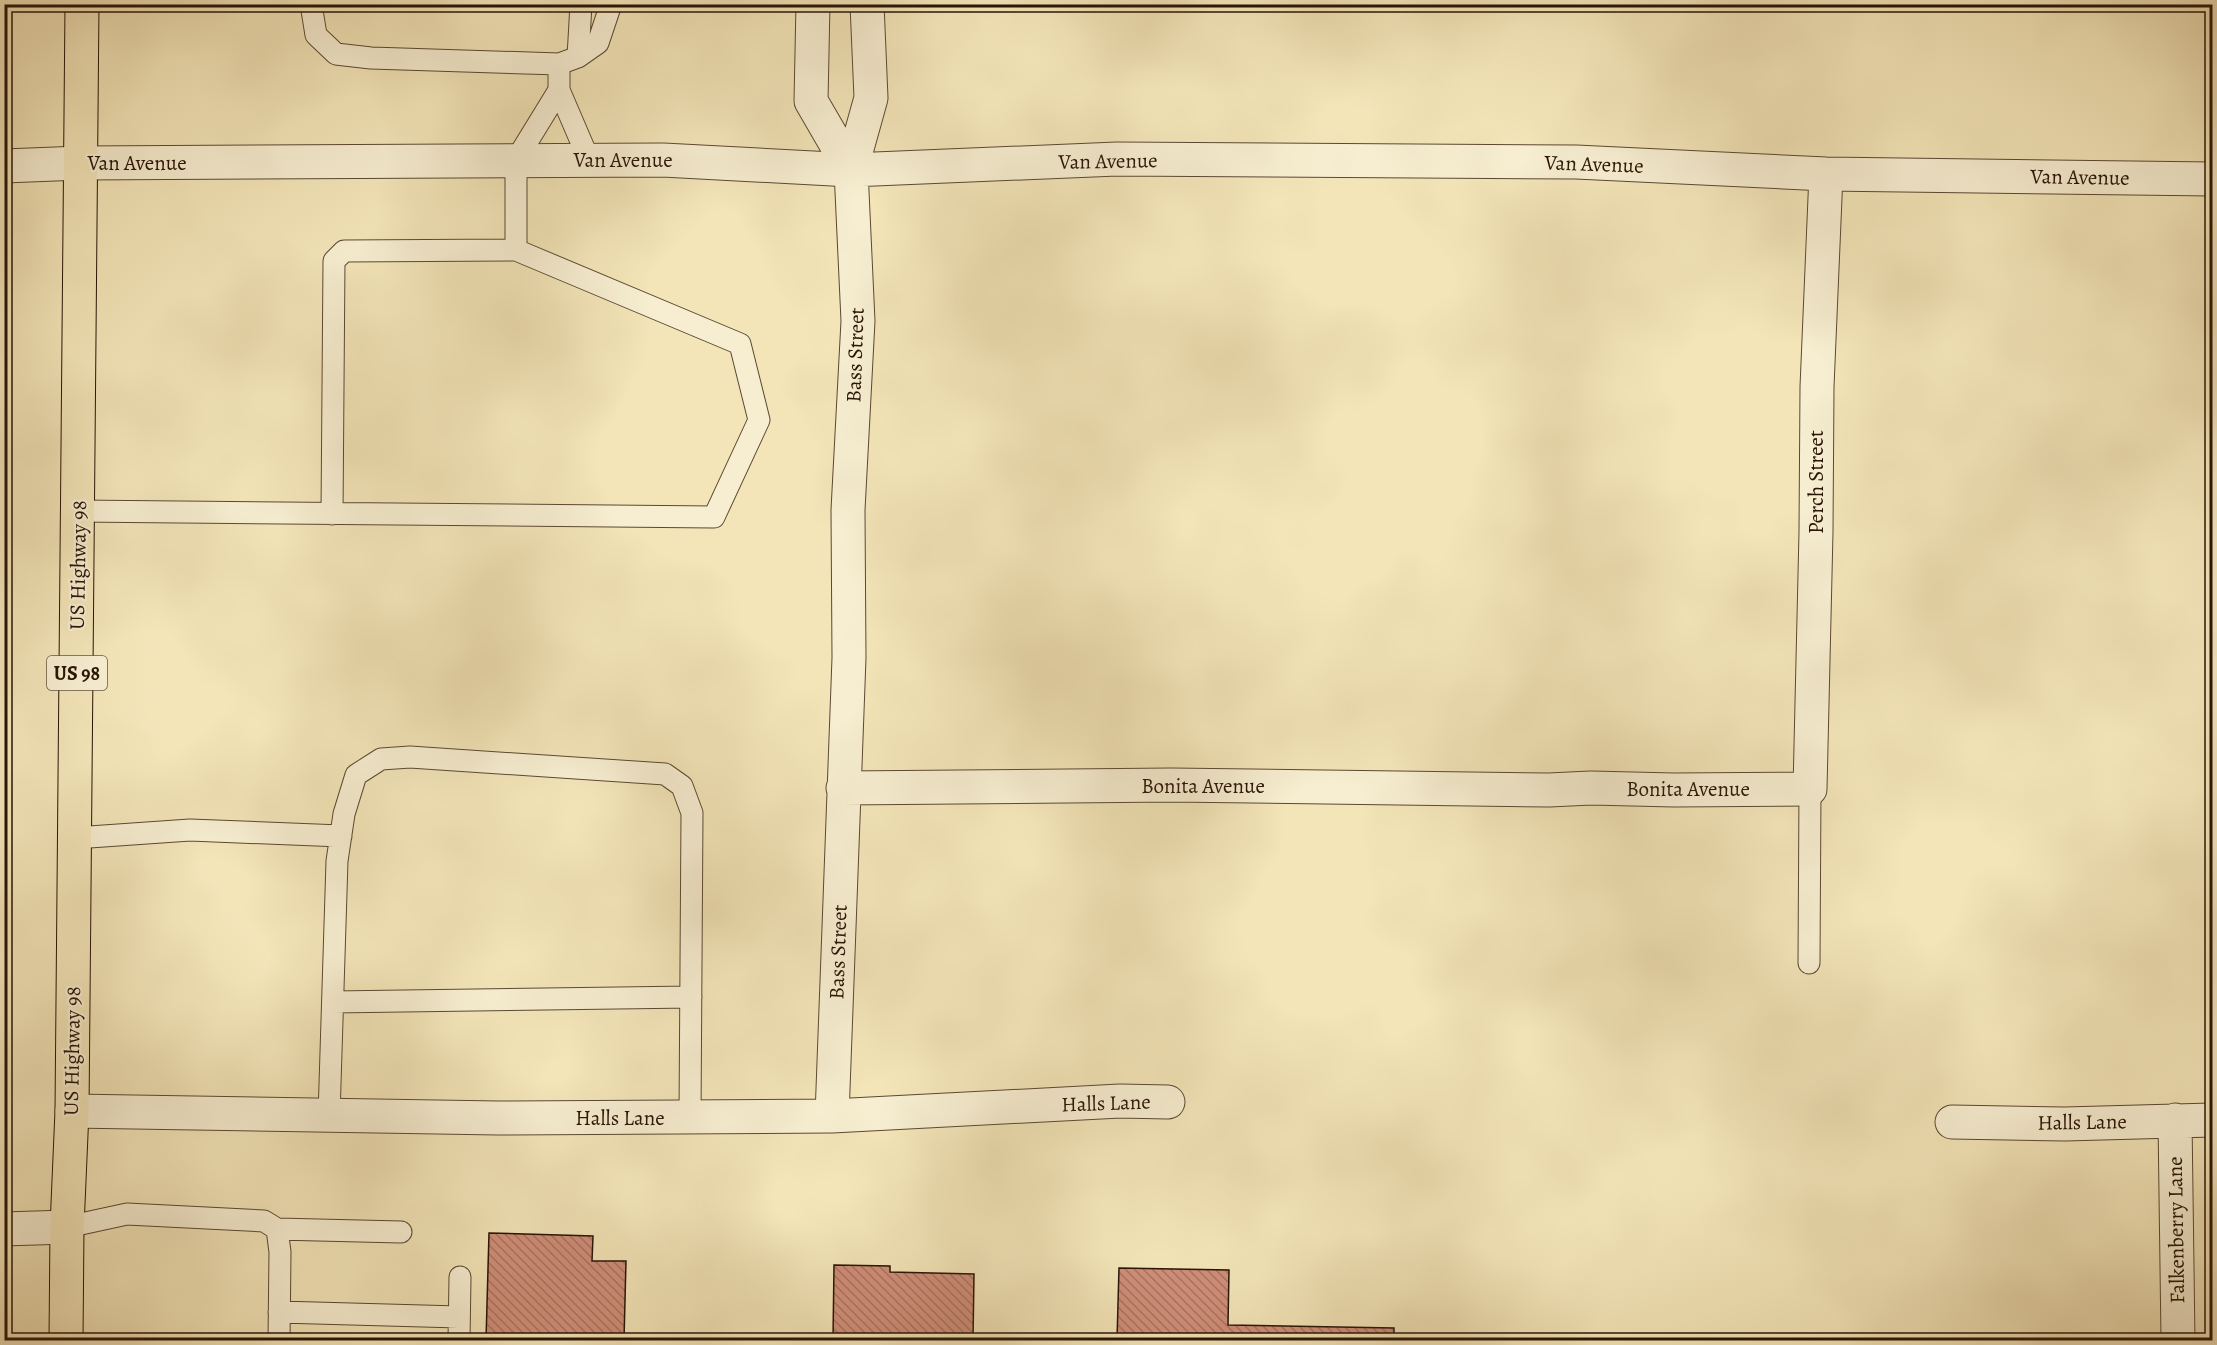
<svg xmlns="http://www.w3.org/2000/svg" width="2217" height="1345" viewBox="0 0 2217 1345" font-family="Alegreya,serif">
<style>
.building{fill:url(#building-back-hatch);stroke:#281406;stroke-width:1.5}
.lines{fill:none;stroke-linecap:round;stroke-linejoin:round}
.lane-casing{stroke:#5b4832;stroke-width:23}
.street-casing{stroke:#5b4832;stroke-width:35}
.primary-casing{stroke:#281406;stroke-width:35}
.lane{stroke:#f7eed1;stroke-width:21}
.street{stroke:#f7eed1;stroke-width:33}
.primary{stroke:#f3e5b8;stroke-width:33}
.labels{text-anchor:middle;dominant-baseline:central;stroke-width:4.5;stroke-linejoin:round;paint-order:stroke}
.shield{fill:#f7eed1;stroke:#665543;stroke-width:1.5}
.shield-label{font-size:20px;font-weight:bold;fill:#281406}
.street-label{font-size:21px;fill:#281406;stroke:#f7eed1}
</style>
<defs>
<pattern id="building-back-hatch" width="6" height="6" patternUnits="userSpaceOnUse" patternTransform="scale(1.5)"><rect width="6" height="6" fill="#d08e79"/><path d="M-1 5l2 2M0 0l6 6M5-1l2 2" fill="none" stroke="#a97361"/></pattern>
</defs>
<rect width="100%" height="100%" fill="#f3e5b8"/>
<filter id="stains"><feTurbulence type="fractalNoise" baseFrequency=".00333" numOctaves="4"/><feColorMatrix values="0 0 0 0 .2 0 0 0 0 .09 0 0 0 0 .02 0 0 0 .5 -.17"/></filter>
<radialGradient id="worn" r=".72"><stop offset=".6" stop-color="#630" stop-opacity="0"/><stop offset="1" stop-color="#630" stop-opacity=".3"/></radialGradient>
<!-- building -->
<path class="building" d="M489,1233L593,1236L592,1261H626L624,1340H486Z
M834,1265L890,1266V1272L974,1274L973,1340H833Z
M1119,1268L1229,1270L1228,1325L1394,1328V1340H1117Z"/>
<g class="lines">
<!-- lane casing -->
<g class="lane-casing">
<path id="lane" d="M311,4L316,35L336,54L371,58L559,64V90L589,160
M578,57L581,4
M559,64L578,57L598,43L611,4
M516,250V160L559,90
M78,511L714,517L759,420L740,344L516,250L344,251L334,261L332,514
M75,838L190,830L341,836
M1809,963L1810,789
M333,1002L691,997
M329,1116L337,861L344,814L356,775L381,759L410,757L665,774L682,786L692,813L690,1117
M67,1227L127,1214L264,1221L277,1229L280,1252L279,1340
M277,1229L401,1232
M279,1312L459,1317
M459,1340L460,1277"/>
</g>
<!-- street casing -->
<g class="street-casing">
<path id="street" d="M813,4L811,101L851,170
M4,166L81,163L663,160L851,170L1117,159L1576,162L1826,174L2212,179
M843,788L1171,785L1549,790L1591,788L1674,790L1810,789L1816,532L1817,387L1826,174
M72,1111L498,1118L832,1116L1120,1101L1168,1102
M832,1116L849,658L848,510L858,321L851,170L871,98L867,4
M2175,1120L2178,1340
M1952,1122L2065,1124L2212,1120
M4,1229L67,1227"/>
</g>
<!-- primary casing -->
<g class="primary-casing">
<path id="primary" d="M66,1340L67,1227L72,1111L82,4"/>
</g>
<!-- lane -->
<use href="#lane" class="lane"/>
<!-- street -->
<use href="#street" class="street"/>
<!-- primary -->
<use href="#primary" class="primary"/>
</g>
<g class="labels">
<!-- shield labels -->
<rect class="shield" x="47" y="656" width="60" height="34" rx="4.5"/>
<g class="shield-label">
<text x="77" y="673">US 98</text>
</g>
<!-- street labels -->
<g class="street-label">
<text x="623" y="160">Van Avenue</text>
<text transform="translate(1108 161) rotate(-1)">Van Avenue</text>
<text x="137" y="163">Van Avenue</text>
<text transform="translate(1594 164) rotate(2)">Van Avenue</text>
<text transform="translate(2080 177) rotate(1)">Van Avenue</text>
<text transform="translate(855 355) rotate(-88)">Bass Street</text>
<text transform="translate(1816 482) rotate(-90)">Perch Street</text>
<text transform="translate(78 565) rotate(-89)">US Highway 98</text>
<text x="1203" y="786">Bonita Avenue</text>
<text x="1688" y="789">Bonita Avenue</text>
<text transform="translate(838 952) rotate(-88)">Bass Street</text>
<text transform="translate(72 1051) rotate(-89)">US Highway 98</text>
<text transform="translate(1106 1103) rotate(-2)">Halls Lane</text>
<text x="620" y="1118">Halls Lane</text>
<text transform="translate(2082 1122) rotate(-1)">Halls Lane</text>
<text transform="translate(2176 1230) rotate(-91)">Falkenberry Lane</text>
</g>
</g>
<!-- margin -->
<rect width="2217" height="1345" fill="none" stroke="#f3e5b8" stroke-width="24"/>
<rect x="6" y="6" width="2205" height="1333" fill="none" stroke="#281406" stroke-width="3"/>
<rect x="12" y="12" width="2193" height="1321" fill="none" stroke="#281406" stroke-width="1.5"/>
<rect width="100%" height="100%" filter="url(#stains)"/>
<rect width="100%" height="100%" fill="url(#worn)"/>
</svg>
